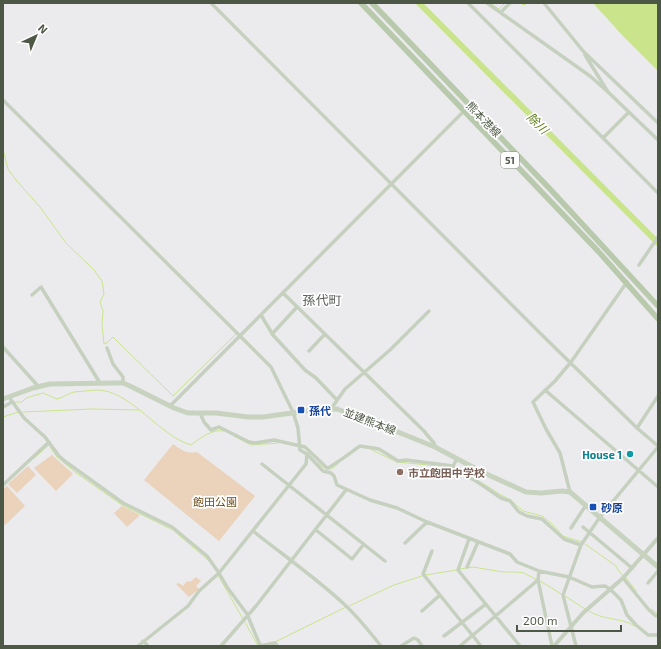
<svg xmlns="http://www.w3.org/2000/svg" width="661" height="649" viewBox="0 0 661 649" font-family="'Exo 2','Noto Sans JP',sans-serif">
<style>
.green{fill:#ead2bb}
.water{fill:#c9e48b}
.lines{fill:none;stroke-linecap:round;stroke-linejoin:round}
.stream{stroke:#c9e48b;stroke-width:1}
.river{stroke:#c9e48b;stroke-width:6}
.minor{stroke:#c6d0bf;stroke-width:3.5}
.tertiary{stroke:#c6d0bf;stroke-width:4}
.secondary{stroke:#c7d3bf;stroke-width:5}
.primary{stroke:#b8c9ac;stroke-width:5.5}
.transit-dot{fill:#1a4fb4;stroke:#fff;stroke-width:1.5}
.culture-dot{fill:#0f9aa8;stroke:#fff;stroke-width:1.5}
.education-dot{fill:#8d6e63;stroke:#fff;stroke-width:1.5}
.labels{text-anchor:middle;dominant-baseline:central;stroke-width:3.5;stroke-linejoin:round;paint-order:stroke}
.shield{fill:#fff;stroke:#82897d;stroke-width:1}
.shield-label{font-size:10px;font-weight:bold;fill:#4d5745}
.street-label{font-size:11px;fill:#4d5745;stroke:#fff}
.transit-label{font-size:11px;font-weight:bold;fill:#164399;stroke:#fff;text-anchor:start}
.culture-label{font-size:11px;font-weight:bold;fill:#0d838f;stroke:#fff;text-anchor:end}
.education-label{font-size:11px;font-weight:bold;fill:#785e54;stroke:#fff;text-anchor:start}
.park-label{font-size:11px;fill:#714f1d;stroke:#fff}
.water-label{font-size:12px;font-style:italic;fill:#5d7e16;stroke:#fff}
.quarter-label{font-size:13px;fill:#5b6059;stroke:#fff}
</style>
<rect width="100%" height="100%" fill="#ebebee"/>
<!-- green -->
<path class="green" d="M173,444C181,450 186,454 197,452L255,496L219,541L144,480Z
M52,455L73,474L56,491L34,468Z
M28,466L36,475L17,493L8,484Z
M7,486L25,506L5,525L3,522V489Z
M122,506L140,515L127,527L114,513Z
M196,577L201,581L196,586L199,589L189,597L176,584L179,583L183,586L187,581L190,582Z"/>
<!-- water -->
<path class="water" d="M593,3H658V71L623,36Z"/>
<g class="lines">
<!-- stream -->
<path class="stream" d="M490,3L499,9L505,3
M521,3L523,5L528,3
M3,149L8,169L16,180L40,207L66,243L94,270L102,281L104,294L100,302L103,311L102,325L104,344L108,342L113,337L173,396L235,335
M14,402H22L26,398L43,393L57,399C63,398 68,393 74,392C81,391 89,391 96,390C130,389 159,436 191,445C199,439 213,428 224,431
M23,412L92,409L139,410
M3,417L18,412
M234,436L251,445L278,443
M50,447L57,457L75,472L122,505L173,530L208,560
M372,450L397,462L439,466
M33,459L49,445
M318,463C327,470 329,472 338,464
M455,467L469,476
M479,481L501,495L511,500L523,511L542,516L551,523L563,536L582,542
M585,544L616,566L618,570L623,576
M460,569L473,567L503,572H517L524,573L537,580
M218,575L243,619
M425,575L457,570
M626,578L636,591
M540,581L563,595
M565,596L585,609
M349,606L394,585L422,576
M651,609L658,614
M587,610C603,621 621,617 635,626
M245,622L258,646
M275,642L346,607"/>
<!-- river -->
<path class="river" d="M419,3L658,243"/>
<!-- minor -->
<path class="minor" d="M211,3L541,334L637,428L658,446
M468,3L658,193
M487,3L590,76L608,92
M544,3L583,51L658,123
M501,12L510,3
M585,55L608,92L658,140
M3,100L240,336L271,367L293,412L298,428L300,450L307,454L323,471L331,473L334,476L337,485L370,500L397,508L427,522L510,554L517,562L539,571L569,577L592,587L605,586L610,589L621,600L627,615L636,625L648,635H658
M603,138L629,112
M639,265L658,237
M283,293L423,430L434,443L435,447
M32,295L41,287L100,383
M261,315L273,335L305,370L316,378L337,400
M272,334L297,307
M3,347L38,386
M107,348L113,364L123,377V383
M309,351L325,334
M545,390L658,487
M9,397L24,418L45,437L59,456L66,462L123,503L172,527L207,556L219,573L227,587L247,614L260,645C265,646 270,643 275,643L277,646
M170,406L464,111
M3,407L12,402
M331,409L345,389L390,350L429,311
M200,413L204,422L211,430L219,427L249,442L255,443L274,440L305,447L327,468C332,467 354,450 360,446L379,449L398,461L406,460L453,466L457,459
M637,428L658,396
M262,464L385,561
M453,466L454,470L476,481L501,498L510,501L519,512L527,516L542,519L564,539L581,545
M3,485L49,442
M570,492L560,453L546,429L533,402L555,381L571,362L627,282
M583,527L632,568
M571,528L586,505
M316,530L352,559L364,544
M253,531C283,555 316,578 344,604C358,617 369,631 381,646
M469,539L458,570L520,646
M405,543L427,522
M432,551L423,574L481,646
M467,567L478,542
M539,571L538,580L552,646
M623,578L649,610L656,616L658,615
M648,583L658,571
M422,611L440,595
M444,636L486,604
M143,641L148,646
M138,646L188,606L199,591L219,573L306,464L307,455
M221,646L256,606L346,490
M401,646L414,638L418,640L422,646
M460,646L538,580
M576,646L563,595L581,545L600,517L658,447"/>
<!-- tertiary -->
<path class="tertiary" d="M554,646L583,613L623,578L658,538"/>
<!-- secondary -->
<path class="secondary" d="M3,399L33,388L50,384L115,383H123L130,386L174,408L188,413H216L248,417H263L321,409H337L388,428L435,447L482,472L526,492L541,493L562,491L570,492L658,567"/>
<!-- primary -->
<path class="primary" d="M361,3L598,251L658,319
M372,3L550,189L658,306"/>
</g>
<!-- markers -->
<g class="transit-dot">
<rect x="297" y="406" width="8" height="8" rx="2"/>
<rect x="589" y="503" width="8" height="8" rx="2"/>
</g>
<circle class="culture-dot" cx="630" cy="454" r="4"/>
<circle class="education-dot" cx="400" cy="472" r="4"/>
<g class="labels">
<!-- shield labels -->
<rect class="shield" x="501" y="152" width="18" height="16" rx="3"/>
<g class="shield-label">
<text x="510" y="160">51</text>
</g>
<!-- street labels -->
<g class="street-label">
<text transform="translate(484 119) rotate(46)">熊本港線</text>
<text transform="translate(370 421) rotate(21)">並建熊本線</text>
</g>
<!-- transit labels -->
<g class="transit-label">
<text x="309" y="410">孫代</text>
<text x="601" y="507">砂原</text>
</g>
<!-- culture labels -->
<g class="culture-label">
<text x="622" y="454">House 1</text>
</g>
<!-- education labels -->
<g class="education-label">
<text x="408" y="472">市立飽田中学校</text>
</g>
<!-- park labels -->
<g class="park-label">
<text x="215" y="501">飽田公園</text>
</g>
<!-- water labels -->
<g class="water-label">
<text transform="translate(538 123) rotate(45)">除川</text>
</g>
<!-- quarter labels -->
<g class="quarter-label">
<text x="322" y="300">孫代町</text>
</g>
</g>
<!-- border -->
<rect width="661" height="649" fill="none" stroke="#4d5745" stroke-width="8"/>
<!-- north arrow -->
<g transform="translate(36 36) rotate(44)" stroke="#ffffff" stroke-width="3" paint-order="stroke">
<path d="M0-3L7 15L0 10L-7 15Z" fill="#4d5745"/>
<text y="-6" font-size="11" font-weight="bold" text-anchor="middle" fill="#4d5745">N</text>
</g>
<!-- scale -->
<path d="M517 625v6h104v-6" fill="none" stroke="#4d5745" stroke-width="2"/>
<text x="523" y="625" font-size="12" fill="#4d5745" stroke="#ffffff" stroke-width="3" paint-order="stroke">200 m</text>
</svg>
